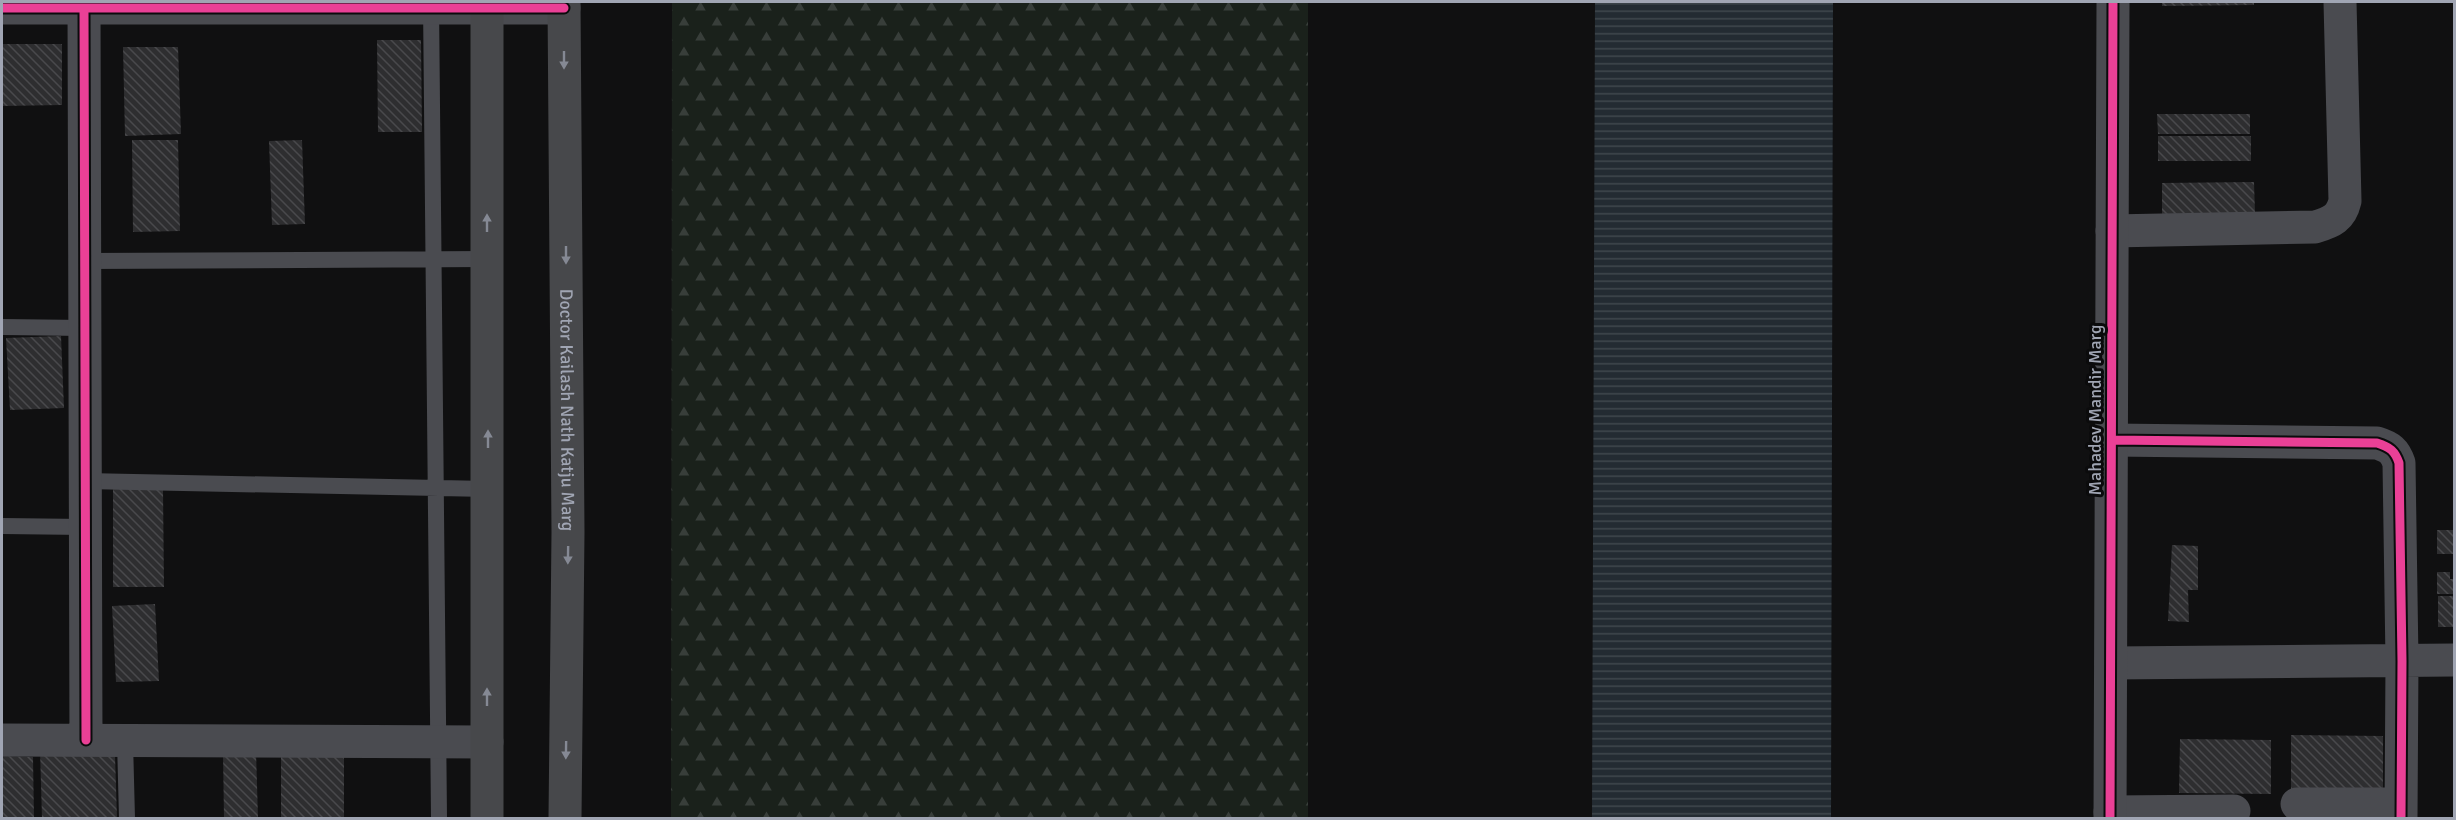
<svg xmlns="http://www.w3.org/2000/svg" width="2456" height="820" viewBox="0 0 2456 820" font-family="Signika,sans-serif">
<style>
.forest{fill:url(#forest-firs)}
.water{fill:url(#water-rules)}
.building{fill:url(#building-back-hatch)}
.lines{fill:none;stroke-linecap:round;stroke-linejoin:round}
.service{stroke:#4a4b50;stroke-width:16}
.minor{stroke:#4a4b50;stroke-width:33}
.tertiary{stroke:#4a4b50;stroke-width:33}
.primary{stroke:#47484b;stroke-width:33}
.cycleway-casing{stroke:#0b0b0c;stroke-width:13}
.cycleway{stroke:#ea4096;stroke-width:9}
.oneway{fill:#858994}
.labels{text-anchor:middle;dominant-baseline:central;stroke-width:6;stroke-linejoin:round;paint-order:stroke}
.street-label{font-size:18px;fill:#a0a5b3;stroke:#0b0b0c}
</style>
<defs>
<pattern id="forest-firs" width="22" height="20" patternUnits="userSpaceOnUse" patternTransform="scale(1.5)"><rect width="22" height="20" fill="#1a211b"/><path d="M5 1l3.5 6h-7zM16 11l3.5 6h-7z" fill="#383e3a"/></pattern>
<pattern id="water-rules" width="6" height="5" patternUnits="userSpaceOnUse" patternTransform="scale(1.5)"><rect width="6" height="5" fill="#232b32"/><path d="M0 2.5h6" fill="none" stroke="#40474d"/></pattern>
<pattern id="building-back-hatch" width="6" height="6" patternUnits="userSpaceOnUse" patternTransform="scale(1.5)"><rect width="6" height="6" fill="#2e2e30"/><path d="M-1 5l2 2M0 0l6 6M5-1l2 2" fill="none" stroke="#49494c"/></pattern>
</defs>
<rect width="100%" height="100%" fill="#101011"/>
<!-- forest -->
<path class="forest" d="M672,2H1308V818H671Z"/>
<!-- water -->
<path class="water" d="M1595,2H1833L1831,818H1592Z"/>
<!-- building -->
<path class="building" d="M2162,2H2254V5L2162,6Z
M377,40H421L422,132H378Z
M2,44H62V105L2,106Z
M123,47H178L181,134L125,136Z
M2157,114H2250V134H2158Z
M2158,136H2251V161H2158Z
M132,140H178L180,231L133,232Z
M302,140L305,224L272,225L269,141Z
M2254,182L2255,213L2162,214V183Z
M61,336L64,408L10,410L6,338Z
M113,489H163L164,587H113Z
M2437,530H2454V554H2437Z
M2172,545L2198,546V590H2188L2189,622L2168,621Z
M2437,572H2450V579H2454V594H2437Z
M2438,596H2454V627H2438Z
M155,604L159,681L116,682L112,606Z
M2291,735L2383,736V790L2291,789Z
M2180,739L2271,740V794L2179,793Z
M40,750L115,755L117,818H42Z
M256,751L258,818H224L223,752Z
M281,754H344V818H281Z
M2,756L33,757L34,818H2Z"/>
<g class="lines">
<!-- service -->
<path class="service" d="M431,3L439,818
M85,261L487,259
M2,327L85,328
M85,481L488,489
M2,526L85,527
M125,741L127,818"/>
<!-- minor -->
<path class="minor" d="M2,8H564
M84,8L86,740
M2112,231L2315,227C2332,222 2341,218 2345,201L2340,2
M2112,440L2377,443C2390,447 2395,451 2399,463L2402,661L2401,818
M2111,663L2454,660
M2,740L487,742
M2297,804H2401
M2110,812L2234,811"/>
<!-- tertiary -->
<path class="tertiary" d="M2110,818L2113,2"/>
<!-- primary -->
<g class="primary">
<path id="s1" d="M564,2L568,532L565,818"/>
<path d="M487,818V2"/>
</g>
<!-- cycleway casing -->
<g class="cycleway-casing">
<path id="cycleway" d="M2,8H564
M84,8L86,740
M2112,440L2377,443C2390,447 2395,451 2399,463L2402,661L2401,818
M2110,818L2113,2"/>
</g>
<!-- cycleway -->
<use href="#cycleway" class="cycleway"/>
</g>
<!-- one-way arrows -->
<defs><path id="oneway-solid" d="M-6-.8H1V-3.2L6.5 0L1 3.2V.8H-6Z" transform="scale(1.5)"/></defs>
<g class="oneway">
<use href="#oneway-solid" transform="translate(564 60) rotate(90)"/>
<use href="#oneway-solid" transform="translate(487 223) rotate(-90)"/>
<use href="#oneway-solid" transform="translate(566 255) rotate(90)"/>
<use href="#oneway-solid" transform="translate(488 439) rotate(-90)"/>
<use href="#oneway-solid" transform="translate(568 555) rotate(91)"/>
<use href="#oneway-solid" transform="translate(487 697) rotate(-90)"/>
<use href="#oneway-solid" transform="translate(566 750) rotate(91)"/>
</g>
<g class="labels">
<!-- street labels -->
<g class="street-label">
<text stroke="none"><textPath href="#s1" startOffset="408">Doctor Kailash Nath Katju Marg</textPath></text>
<text transform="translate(2095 410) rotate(-90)">Mahadev Mandir Marg</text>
</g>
</g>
<!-- border -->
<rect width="2456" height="820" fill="none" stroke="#a0a5b3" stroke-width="6"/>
</svg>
